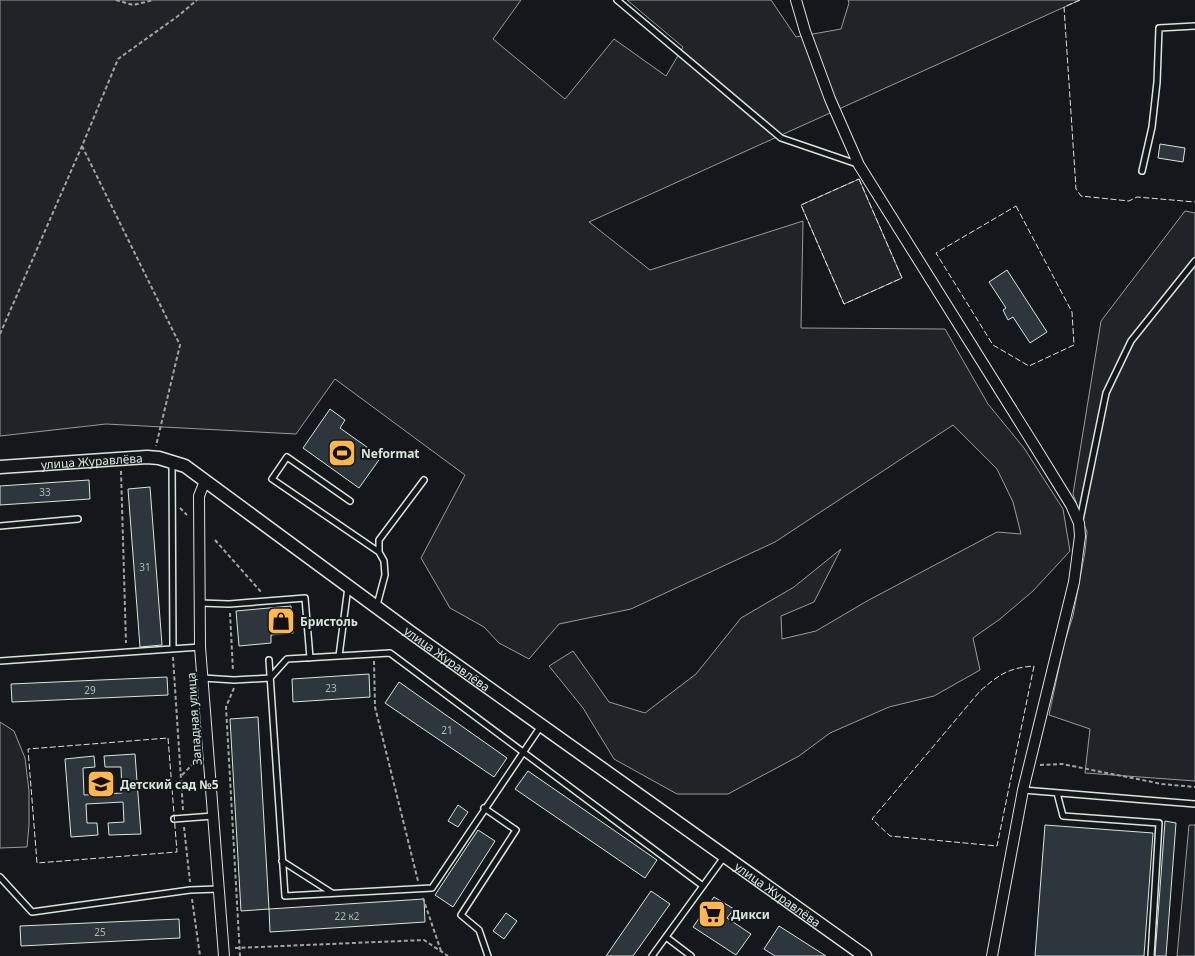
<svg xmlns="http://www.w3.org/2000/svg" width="1195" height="956" viewBox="0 0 1195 956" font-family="'Noto Sans',sans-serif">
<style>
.green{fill:#202428;stroke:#939e99}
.building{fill:#2c363c;stroke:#d8e6dc}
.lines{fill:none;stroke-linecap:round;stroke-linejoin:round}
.service-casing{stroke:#d8e6dc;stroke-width:8}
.minor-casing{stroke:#d8e6dc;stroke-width:12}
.tertiary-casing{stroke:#d8e6dc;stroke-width:15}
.path{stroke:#9da8a2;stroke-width:2;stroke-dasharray:4 2.5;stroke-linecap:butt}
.service{stroke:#14181c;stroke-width:5}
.minor{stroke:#14181c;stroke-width:10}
.tertiary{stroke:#14181c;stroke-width:12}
.fence{stroke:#d8e6dc;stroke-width:1;stroke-dasharray:6 2.5;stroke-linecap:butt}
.labels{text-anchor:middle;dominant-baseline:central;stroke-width:4;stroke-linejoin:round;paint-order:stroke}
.number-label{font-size:10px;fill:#adbab4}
.poi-label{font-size:12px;font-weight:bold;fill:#d8e6dc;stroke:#14181c;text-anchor:start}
.street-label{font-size:12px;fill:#d8e6dc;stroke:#14181c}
</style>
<rect width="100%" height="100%" fill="#14181c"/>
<!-- green -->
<path class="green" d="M0,0H521L493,39L565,99L614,39L666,76L683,47L627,0H771L796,37L841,29L849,3L848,0H1080L589,222L650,270L803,221L801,328L945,329L988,404L1024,448L1063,509L1070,551L1033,591L1000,619L973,638L980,670L934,696L889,707L830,733L799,756L728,794H677L614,759L583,708L549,666L573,651L609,702L645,713L696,674L741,618L794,587L841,549L814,602L781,616L782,639L816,631L867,601L997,532L1021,534L1013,502L997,469L953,425L775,542L631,609L559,624L529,659L499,643L484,627L450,608L421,558L465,475L335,379L296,434L106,424L0,436Z
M859,179L902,278L844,304L801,205Z
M1185,211L1195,213V781L1085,773L1090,729L1049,715L1064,644L1073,616L1085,552L1087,532L1073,494L1101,321Z
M0,722L14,731L25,758L29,791V825L27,847L0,848Z
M1189,825H1195V956H1177Z"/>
<!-- building -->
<path class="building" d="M1160,144L1185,148L1183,162L1158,158Z
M1007,270L1047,332L1030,343L1013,317L1008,320L1003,310L1006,308L989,282Z
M330,409L345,420L340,428L381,457L359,488L303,448Z
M89,480L90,499L0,505V486Z
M150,487L162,645L140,647L128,489Z
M291,606L293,633L271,635V643L239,646L236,611Z
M369,674L370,697L293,702L292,679Z
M167,677L168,695L12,702L11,684Z
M399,682L507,758L494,777L385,703Z
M258,717L269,909L241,911L230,719Z
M135,754L141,834L109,835L108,823L124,822L123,802L86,804L87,823H97L98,835L71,837L65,759L94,756L95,767L83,768L84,795L122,793L121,767H105L104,756Z
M528,771L657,860L645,878L515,789Z
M458,805L468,812L458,827L448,821Z
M1165,821L1176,823L1166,956H1155Z
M1045,825L1153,833L1144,956H1035Z
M478,830L495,841L453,907L435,895Z
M651,891L670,904L633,956H606Z
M714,897L734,909L727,918L751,934L736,955L693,927Z
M424,899L425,922L270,932L269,909Z
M506,913L517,921L504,939L493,931Z
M179,919L180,938L21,946L20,926Z
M779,926L826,956H775L764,949Z"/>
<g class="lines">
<!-- service casing -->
<g class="service-casing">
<path id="service" d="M617,0L781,138L857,164
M1142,171L1152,127L1157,82L1159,28L1195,26
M172,462L173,649
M350,501L287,457L272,479L379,552
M1080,520L1106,393L1131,341L1195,261
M0,526L78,519
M200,603L229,604L305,598L310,658
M377,605L385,575L384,561L379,552V540L424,480
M339,656L348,587
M269,660L285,896L432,888L541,726
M0,661L200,647
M203,678L234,680L270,678L287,659L390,653L703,886
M1023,790L1195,804
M1057,793L1063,816L1159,823L1151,956
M484,808L516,830L461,915L479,930L488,956
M174,819L213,816
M282,861L332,893
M0,877L32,912L190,890L218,889
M666,937L691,956
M652,956L724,857"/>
</g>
<!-- minor casing -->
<g class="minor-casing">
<path id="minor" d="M796,0L805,31L830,99L859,165L1034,445L1071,505L1079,523L1080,536L1074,582L1023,790L992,956
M205,481L199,496L200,647L224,956"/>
</g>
<!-- tertiary casing -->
<g class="tertiary-casing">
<g id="tertiary">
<path id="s1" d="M0,467L147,457L159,458L185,466L413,634L865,956"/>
</g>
</g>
<!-- path -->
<path class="path" d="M116,0L133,5L154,0
M82,146L180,345L156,446
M0,334L82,146L118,59L178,16L197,0
M121,471L126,643
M180,508L187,515
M215,540L262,593
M230,613L233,671
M173,657L183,810
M374,661L375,707L418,881
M234,688L226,707L240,956
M1040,765L1062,764L1162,784L1195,787
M182,775L198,759
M184,827L190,882
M423,898L441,951
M192,899L200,956
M235,948L424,940L448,956"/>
<!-- service -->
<use href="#service" class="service"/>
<!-- minor -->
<use href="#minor" class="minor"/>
<!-- tertiary -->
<use href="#tertiary" class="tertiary"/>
<!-- fence -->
<path class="fence" d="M1080,0L1064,7L1076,189L1081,196L1129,201L1137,197L1195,202
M859,179L902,278L844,304L801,205Z
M1016,206L1072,312L1074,345L1029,366L993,345L936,253Z
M1034,666L997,846L890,836L872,819L980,691C1000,674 1008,668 1034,666Z
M168,738L177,852L37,863L28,749Z"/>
</g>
<!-- icons -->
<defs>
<g id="stadium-square" transform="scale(1.4375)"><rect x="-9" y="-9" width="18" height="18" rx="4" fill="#ffb74d" stroke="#14181c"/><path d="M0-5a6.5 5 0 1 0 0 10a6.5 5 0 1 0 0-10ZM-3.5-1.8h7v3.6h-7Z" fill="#111"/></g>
<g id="shop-square" transform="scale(1.4375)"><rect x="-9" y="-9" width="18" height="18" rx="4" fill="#ffb74d" stroke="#14181c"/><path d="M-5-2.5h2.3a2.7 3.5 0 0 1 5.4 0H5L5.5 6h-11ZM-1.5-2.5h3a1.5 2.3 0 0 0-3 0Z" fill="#111"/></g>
<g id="school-square" transform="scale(1.4375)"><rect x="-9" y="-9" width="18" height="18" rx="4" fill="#ffb74d" stroke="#14181c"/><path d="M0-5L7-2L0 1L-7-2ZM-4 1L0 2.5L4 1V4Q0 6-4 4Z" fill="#111"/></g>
<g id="supermarket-square" transform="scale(1.4375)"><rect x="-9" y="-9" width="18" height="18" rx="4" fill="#ffb74d" stroke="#14181c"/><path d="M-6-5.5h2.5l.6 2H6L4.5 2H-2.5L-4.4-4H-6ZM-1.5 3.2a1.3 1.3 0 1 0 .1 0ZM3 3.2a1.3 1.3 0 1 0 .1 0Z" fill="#111"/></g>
</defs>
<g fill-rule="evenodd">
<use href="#stadium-square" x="342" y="453"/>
<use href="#shop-square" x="281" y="621"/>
<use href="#school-square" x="101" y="784"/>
<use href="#supermarket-square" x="712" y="914"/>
</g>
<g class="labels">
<!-- number labels -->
<g class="number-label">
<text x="45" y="492">33</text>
<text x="145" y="567">31</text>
<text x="331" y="688">23</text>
<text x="90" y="690">29</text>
<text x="447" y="730">21</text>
<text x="347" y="916">22 к2</text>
<text x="100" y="932">25</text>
</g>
<!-- poi labels -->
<g class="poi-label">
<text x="361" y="453">Neformat</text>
<text x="300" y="621">Бристоль</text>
<text x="120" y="784">Детский сад №5</text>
<text x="731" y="914">Дикси</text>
</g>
<!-- street labels -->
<g class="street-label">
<text stroke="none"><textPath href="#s1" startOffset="92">улица Журавлёва</textPath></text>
<text stroke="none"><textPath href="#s1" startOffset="512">улица Журавлёва</textPath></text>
<text transform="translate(194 719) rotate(-94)">Западная улица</text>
<text stroke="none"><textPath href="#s1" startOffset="918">улица Журавлёва</textPath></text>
</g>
</g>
</svg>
